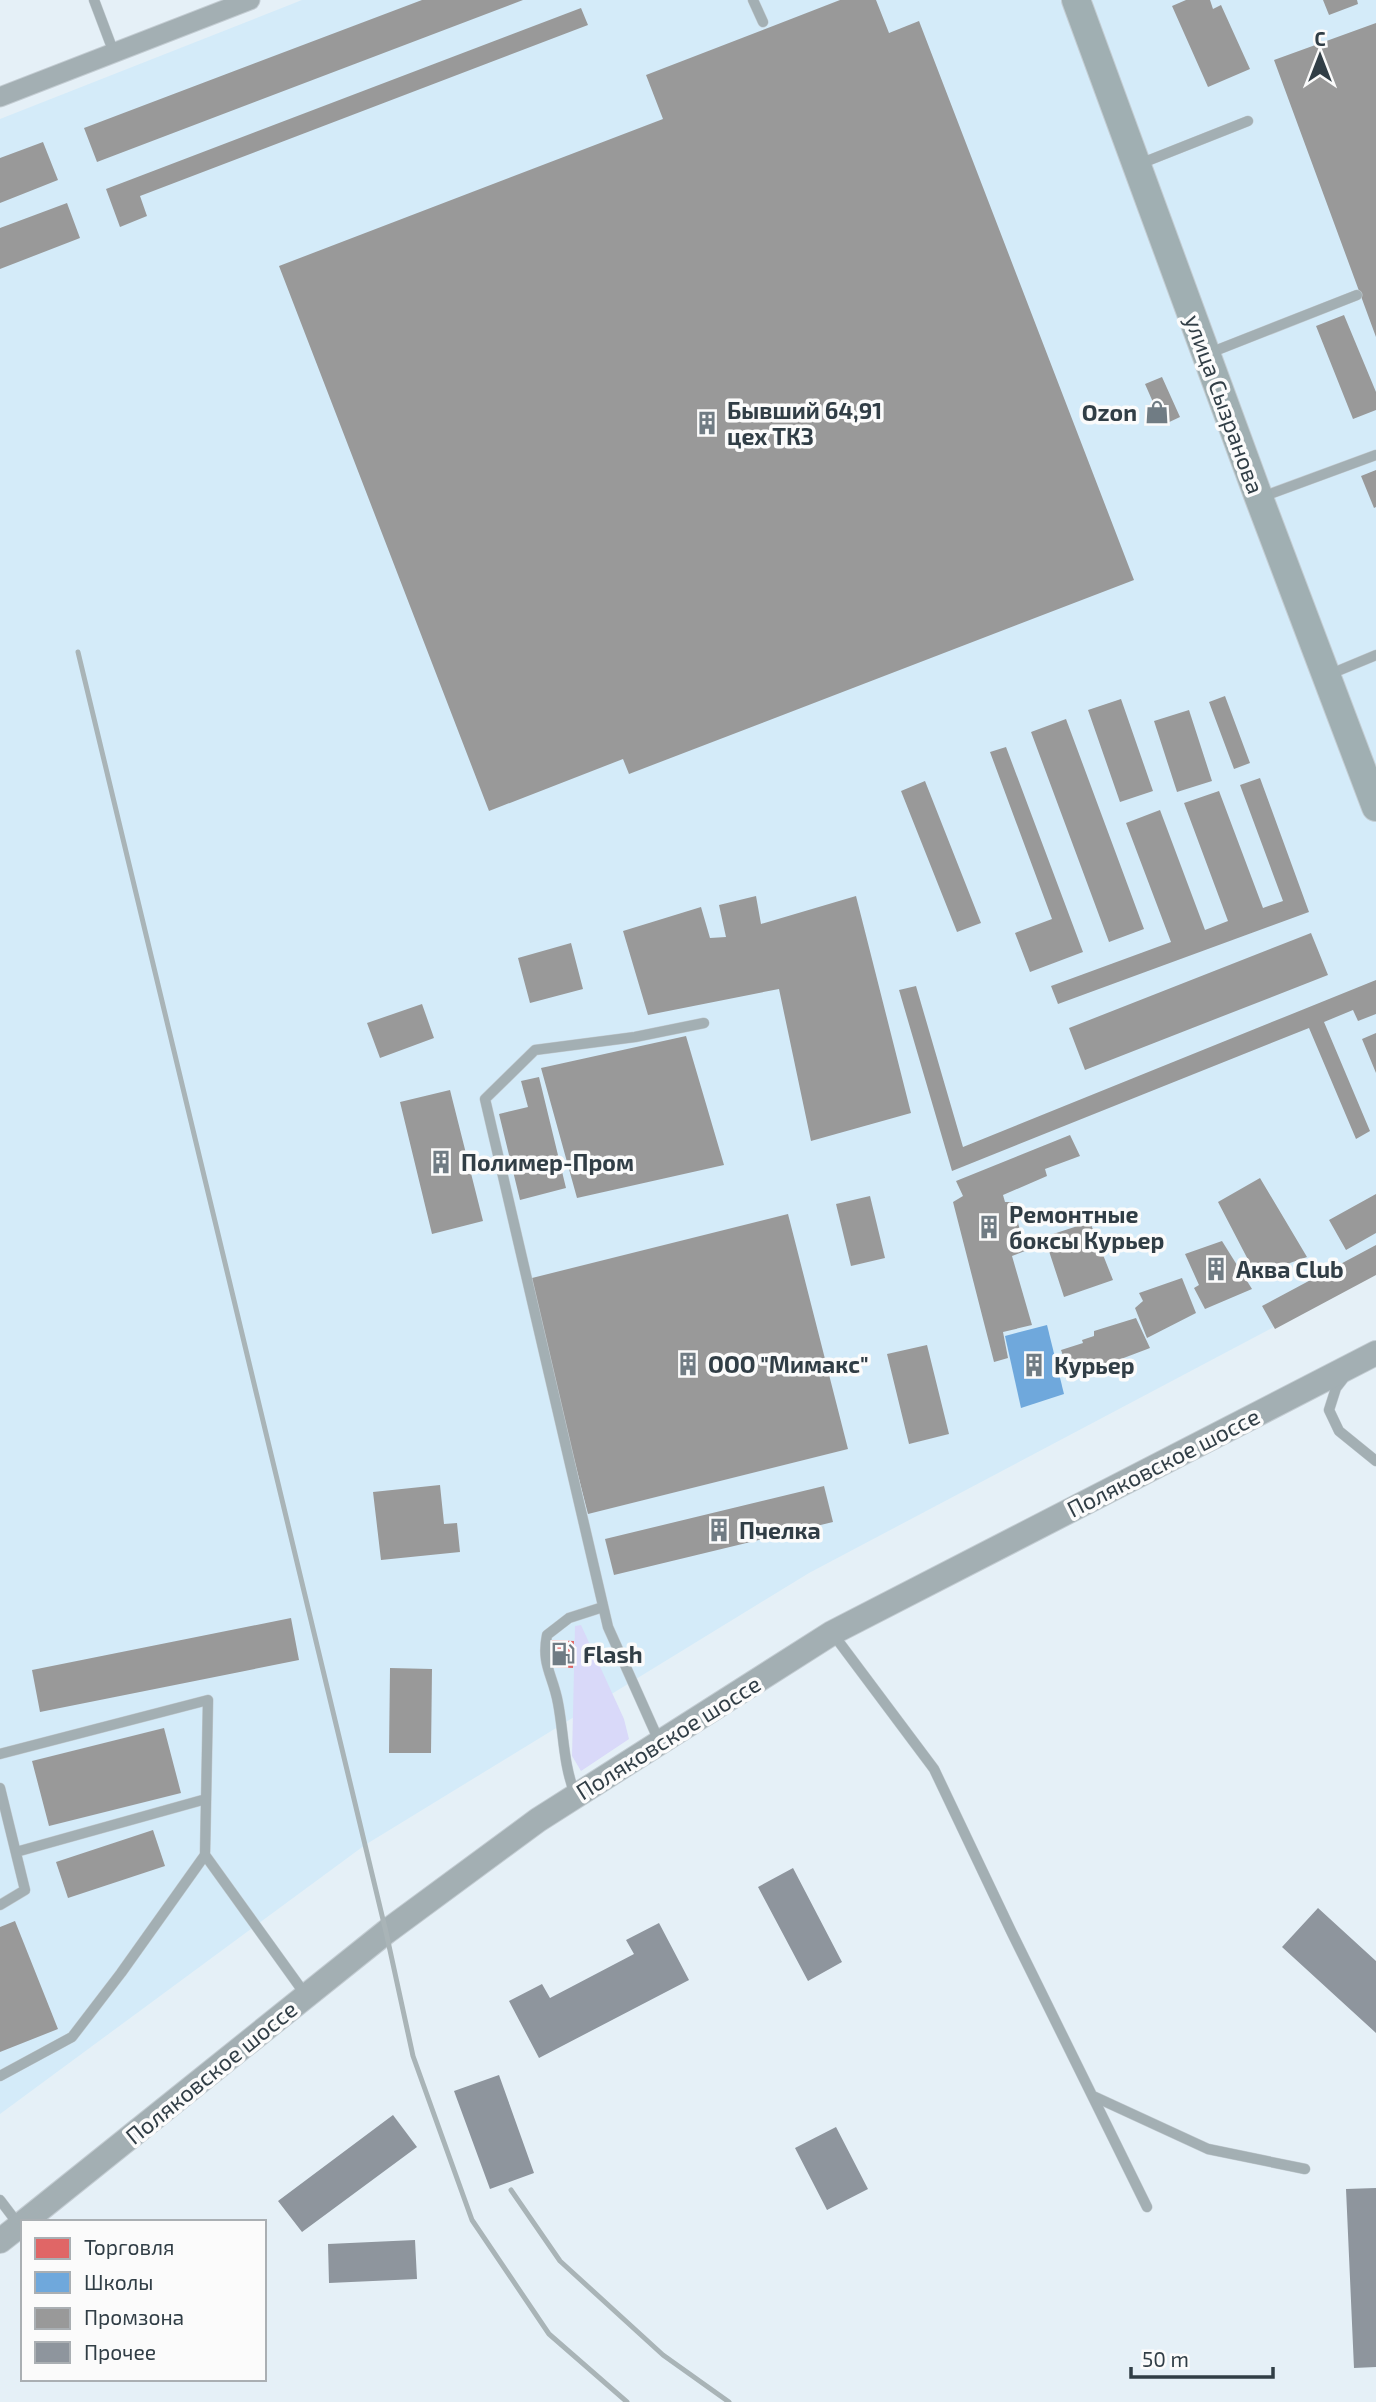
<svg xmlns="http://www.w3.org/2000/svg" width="1376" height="2402" viewBox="0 0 1376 2402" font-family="'Exo 2',sans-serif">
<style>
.built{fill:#d4ebf9}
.green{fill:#d9d9f9}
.shops{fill:#e06666}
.schools{fill:#6fa8dc}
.industry{fill:#999}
.building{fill:#8e959d}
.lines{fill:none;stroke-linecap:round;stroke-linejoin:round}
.service-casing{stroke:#c3ccd2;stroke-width:11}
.minor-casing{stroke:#c3ccd2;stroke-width:21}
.tertiary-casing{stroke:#c3ccd2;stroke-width:26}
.secondary-casing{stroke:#c3ccd2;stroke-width:30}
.service{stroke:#a3afb3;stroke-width:10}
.minor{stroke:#a3afb3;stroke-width:19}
.tertiary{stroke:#a3afb3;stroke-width:24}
.secondary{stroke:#a0afb2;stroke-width:28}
.rail{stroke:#a9b4b7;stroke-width:5}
.labels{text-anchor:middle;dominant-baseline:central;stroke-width:7;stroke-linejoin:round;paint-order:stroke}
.street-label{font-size:23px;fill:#313e46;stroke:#fbfbfb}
.poi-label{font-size:23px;font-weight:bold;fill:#313e46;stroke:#fbfbfb;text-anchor:start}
</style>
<rect width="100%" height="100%" fill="#e5f0f7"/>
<!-- built -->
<path class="built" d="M302,0H1376V1273L809,1573L365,1845L0,2114V119Z"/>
<!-- green -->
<path class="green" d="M581,1625L624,1719L629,1739L581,1771L572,1756L575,1626Z"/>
<!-- shops -->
<path class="shops" d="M552,1640L574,1641L573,1668L551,1667Z"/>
<!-- schools -->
<path class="schools" d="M1047,1325L1064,1394L1021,1408L1005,1336Z"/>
<!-- industry -->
<path class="industry" d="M422,0H523L97,162L84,128Z
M840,0H876L889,33L919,21L1134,580L629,774L623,759L489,811L279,266L663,119L646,75Z
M1186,0H1210L1213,9L1221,5L1250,69L1208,87L1172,6Z
M1323,0H1357L1358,4L1329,15Z
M581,8L588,25L140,196L147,216L120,227L106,189Z
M1376,23V337L1274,60Z
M43,142L58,180L0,203V158Z
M67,203L80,238L0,269V228Z
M1344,315L1376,392V410L1353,419L1316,326Z
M1162,377L1180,417L1163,425L1145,384Z
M1376,470V507L1374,508L1361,476Z
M1225,696L1250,763L1234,769L1209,702Z
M1121,699L1153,791L1120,802L1088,710Z
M1189,710L1212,781L1177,792L1154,721Z
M1066,719L1144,929L1109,942L1031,732Z
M1006,747L1083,952L1030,972L1015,933L1052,919L990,752Z
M1260,778L1309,912L1058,1004L1051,986L1171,942L1126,823L1160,810L1205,930L1228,921L1184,803L1219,791L1263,908L1283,901L1240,785Z
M925,781L981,923L957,932L901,791Z
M756,896L761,924L856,896L911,1113L811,1141L779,989L648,1015L623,931L701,907L710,938L726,937L719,905Z
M1311,933L1328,975L1085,1070L1069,1028Z
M571,943L583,989L530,1003L518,958Z
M1376,980V1014L1358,1021L1353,1010L1324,1022L1370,1131L1356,1139L1309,1028L952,1171L899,990L916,986L963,1147Z
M422,1004L434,1038L380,1058L367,1023Z
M1376,1033V1073L1362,1039Z
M686,1036L724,1165L577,1198L541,1068Z
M539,1077L566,1188L520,1200L499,1114L528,1107L521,1081Z
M450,1090L483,1221L432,1234L400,1102Z
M1070,1135L1080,1156L1045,1169L1047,1176L1003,1195L1005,1202H1013L1025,1251L1012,1256L1032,1325L1003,1332L1008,1358L994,1362L953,1202L963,1196L956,1181Z
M1260,1178L1307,1257L1256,1275L1218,1202Z
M1376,1194V1233L1346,1250L1329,1220Z
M870,1196L885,1258L851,1266L836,1204Z
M788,1214L848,1449L588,1514L528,1279Z
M1090,1222L1113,1280L1064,1297L1047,1245L1055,1242L1053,1234Z
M1222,1241L1252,1289L1205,1309L1194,1288L1199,1285L1185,1254Z
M1376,1245V1275L1275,1329L1262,1306Z
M1182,1278L1196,1313L1147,1338L1135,1308L1143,1301L1139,1293Z
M1136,1318L1150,1348L1071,1378L1061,1350L1083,1343L1082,1340L1094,1336V1331Z
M927,1345L949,1434L909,1444L887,1354Z
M440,1485L444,1524L457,1523L460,1552L381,1560L373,1492Z
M824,1486L833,1522L614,1575L605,1539Z
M291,1618L299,1660L40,1712L32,1670Z
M390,1668L432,1669L431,1753H389Z
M164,1728L181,1793L49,1826L32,1761Z
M153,1830L165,1866L68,1898L56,1862Z
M15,1921L58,2029L0,2052V1927Z"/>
<!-- building -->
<path class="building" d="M793,1868L842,1962L808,1981L758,1887Z
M1318,1908L1376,1961V2033L1282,1947Z
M659,1923L689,1980L539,2058L509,2001L542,1984L550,1998L634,1954L626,1940Z
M499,2075L534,2173L490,2189L454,2091Z
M393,2115L417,2147L302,2232L278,2201Z
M836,2127L868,2189L827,2210L795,2148Z
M1376,2188V2367L1354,2368L1346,2189Z
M415,2240L417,2279L329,2283L328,2244Z"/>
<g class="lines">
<!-- service casing -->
<g class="service-casing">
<path id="service" d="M94,0L114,53
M753,0L763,22
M1137,165L1248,121
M1207,354L1357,295
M1259,498L1376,455
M1328,675L1376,655
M1343,1379L1336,1388L1329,1410L1339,1431L1376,1461
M833,1634L934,1769L1011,1931L1147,2207
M659,1741L608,1627L485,1099L535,1050L635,1037L704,1023
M0,1754L208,1700L205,1855L305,1994
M0,1788L25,1890L0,1905
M575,1794C563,1764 564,1734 558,1703C553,1675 541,1665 547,1635L569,1618L603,1607
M16,1852L206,1799
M0,2076L72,2037L121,1973L205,1855
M1093,2096L1208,2149L1305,2169
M0,2200L19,2225"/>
</g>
<!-- minor casing -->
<g class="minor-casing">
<path id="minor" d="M0,97L250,0"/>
</g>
<!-- tertiary casing -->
<g class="tertiary-casing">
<path id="tertiary" d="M24,2222L386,1932L538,1820L832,1633L1376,1353
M0,2241L23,2223"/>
</g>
<!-- secondary casing -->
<g class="secondary-casing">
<path id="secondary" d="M1076,0L1259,498L1376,807"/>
</g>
<!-- service -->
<use href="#service" class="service"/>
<!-- minor -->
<use href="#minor" class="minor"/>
<!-- tertiary -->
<use href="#tertiary" class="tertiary"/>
<!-- secondary -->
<use href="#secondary" class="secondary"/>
<!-- rail -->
<path class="rail" d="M78,652L386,1932L413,2056L472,2220L549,2334L627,2402
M511,2190L560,2261L663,2355L729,2402"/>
</g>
<!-- icons -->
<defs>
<g id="shop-bare" transform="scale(1.89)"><path d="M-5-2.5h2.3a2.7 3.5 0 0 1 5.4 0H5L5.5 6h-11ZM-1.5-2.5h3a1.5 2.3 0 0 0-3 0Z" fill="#707c84" stroke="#fbfbfb" stroke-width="2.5" paint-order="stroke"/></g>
<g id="building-bare" transform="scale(1.89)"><path d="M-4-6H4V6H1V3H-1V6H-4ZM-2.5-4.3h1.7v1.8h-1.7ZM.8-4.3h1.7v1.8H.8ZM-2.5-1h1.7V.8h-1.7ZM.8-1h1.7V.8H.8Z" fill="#707c84" stroke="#fbfbfb" stroke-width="2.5" paint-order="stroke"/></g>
<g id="fuel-bare" transform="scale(1.89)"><path d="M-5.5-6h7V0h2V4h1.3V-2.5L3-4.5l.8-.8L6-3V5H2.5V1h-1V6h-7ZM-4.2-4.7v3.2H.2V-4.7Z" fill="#707c84" stroke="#fbfbfb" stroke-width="2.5" paint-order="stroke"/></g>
</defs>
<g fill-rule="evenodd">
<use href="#shop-bare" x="1157" y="412"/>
<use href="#building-bare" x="707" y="423"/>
<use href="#building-bare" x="441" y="1162"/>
<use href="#building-bare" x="989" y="1227"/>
<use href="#building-bare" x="1216" y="1269"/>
<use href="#building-bare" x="688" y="1364"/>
<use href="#building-bare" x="1034" y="1365"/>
<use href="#building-bare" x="719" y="1530"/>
<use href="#fuel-bare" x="563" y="1654"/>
</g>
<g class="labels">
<!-- street labels -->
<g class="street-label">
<text transform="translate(1225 404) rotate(70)">улица Сызранова</text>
<text transform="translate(1163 1462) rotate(-27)">Поляковское шоссе</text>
<text transform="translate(668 1737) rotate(-32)">Поляковское шоссе</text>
<text transform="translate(211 2072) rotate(-39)">Поляковское шоссе</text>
</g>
<!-- poi labels -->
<g class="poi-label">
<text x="727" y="410">Бывший 64,91<tspan x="727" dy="26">цех ТКЗ</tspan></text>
<text x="1137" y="412" text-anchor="end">Ozon</text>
<text x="461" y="1162">Полимер-Пром</text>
<text x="1009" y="1214">Ремонтные<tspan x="1009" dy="26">боксы Курьер</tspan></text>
<text x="1236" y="1269">Аква Club</text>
<text x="708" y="1364">ООО "Мимакс"</text>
<text x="1054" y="1365">Курьер</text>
<text x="739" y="1530">Пчелка</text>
<text x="583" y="1654">Flash</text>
</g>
</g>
<!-- legend -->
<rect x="21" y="2220" width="245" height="161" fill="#fbfbfb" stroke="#aaafb3" stroke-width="2"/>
<rect x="35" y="2238" width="35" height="21" fill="#e06666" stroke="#aaafb3" stroke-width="2"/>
<text x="84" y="2255" font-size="21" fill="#313e46">Торговля</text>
<rect x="35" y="2272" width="35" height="21" fill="#6fa8dc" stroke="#aaafb3" stroke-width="2"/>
<text x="84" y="2290" font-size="21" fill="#313e46">Школы</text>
<rect x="35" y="2308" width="35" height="21" fill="#999999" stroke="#aaafb3" stroke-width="2"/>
<text x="84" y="2325" font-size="21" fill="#313e46">Промзона</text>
<rect x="35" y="2342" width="35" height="21" fill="#8e959d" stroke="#aaafb3" stroke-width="2"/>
<text x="84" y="2360" font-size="21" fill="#313e46">Прочее</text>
<!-- north arrow -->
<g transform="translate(1320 56)" stroke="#fbfbfb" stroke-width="5" paint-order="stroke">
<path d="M0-5L12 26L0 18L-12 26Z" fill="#313e46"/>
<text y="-10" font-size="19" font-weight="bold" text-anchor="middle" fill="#313e46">С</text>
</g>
<!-- scale -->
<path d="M1131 2367v10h142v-10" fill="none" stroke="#313e46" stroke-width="3.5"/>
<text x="1142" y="2367" font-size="21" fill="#313e46" stroke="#fbfbfb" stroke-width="5" paint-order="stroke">50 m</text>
</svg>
